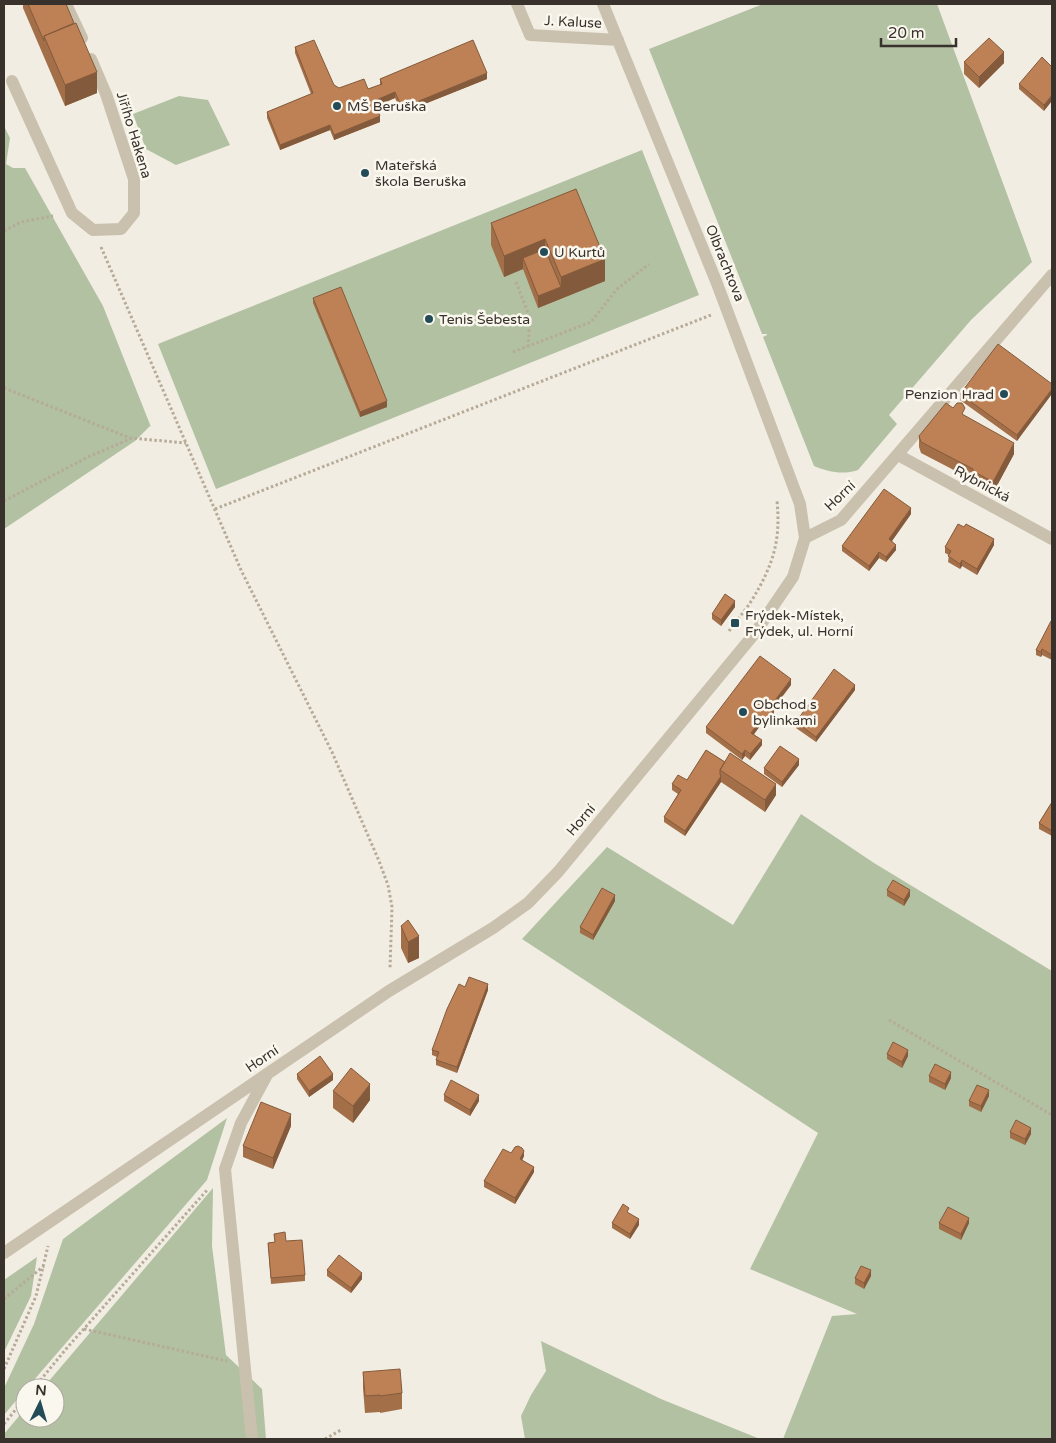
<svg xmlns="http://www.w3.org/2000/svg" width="1056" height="1443" viewBox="0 0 1056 1443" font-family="'Varela Round',sans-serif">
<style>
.green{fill:#b1c1a2}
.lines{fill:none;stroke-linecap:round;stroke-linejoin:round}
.path{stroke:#b6aa98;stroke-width:3;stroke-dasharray:2.5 2.5;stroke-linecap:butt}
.minor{stroke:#cac0ae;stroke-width:12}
.wall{fill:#a36f49}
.shaded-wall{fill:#845a3c}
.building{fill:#bd8155;stroke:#845a3c}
.poi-dot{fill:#244b58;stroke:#faf7ee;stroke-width:2}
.labels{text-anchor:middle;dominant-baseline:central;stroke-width:5;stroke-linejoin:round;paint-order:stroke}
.street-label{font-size:14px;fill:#39322c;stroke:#faf7ee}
.poi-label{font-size:14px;fill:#39322c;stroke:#faf7ee;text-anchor:start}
</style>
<rect width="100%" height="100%" fill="#f2ede2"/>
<!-- green -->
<path class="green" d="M763,4H937L1032,262L971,320L889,415L897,424L858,470C842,475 829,472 814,466L763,337L767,335V334H762L649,49Z
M179,96L208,100L230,145L176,165L146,149L133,114Z
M4,126L10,138L6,164L13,168H25L103,306L151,427L150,426L135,441L4,529Z
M642,150L699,295L216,489L158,344Z
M801,814L874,863L1052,971V1439H783L832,1316L857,1314L750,1269L818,1133L522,939L607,847L733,925Z
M227,1118L207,1180L27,1388H25V1390L4,1415V1388L34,1324L63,1239Z
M213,1188L212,1246L226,1355L262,1389L266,1439H4V1434L25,1409V1418H55V1388H43Z
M37,1257L31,1296L4,1352V1280Z
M541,1341L661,1399L760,1439H525L521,1416L531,1395L546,1371Z"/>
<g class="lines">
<!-- path -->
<path class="path" d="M4,231L21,222L53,216
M101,247L241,570L332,752L379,861L388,885L392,907L390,968
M516,282L530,318L528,347
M513,352L591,322L617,289L649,264
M4,388L130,438L186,443
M4,501L88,457L130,439
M215,509L711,315
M729,631C736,621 745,611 752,600C773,565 781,541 777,501
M889,1020L1052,1115
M4,1299L44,1266
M84,1329L227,1361
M4,1369L36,1296L48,1246
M34,1388L66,1349L208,1189
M4,1424L25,1398
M325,1439L341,1430"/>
<!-- minor -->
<path class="minor" d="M66,4L82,38
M517,4L530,35L618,40
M12,81L72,213L93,230L121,229L134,213V179L106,94L91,59
M898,455L1052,539
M805,538L841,520L1052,275
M4,1253L389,991L493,928L528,903L558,872L755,633L793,577L805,538L800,504L716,281L603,4
M252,1439L225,1169L241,1123L267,1075"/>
</g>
<!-- wall -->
<path class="wall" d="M23,4H66L97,93L65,106L23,8Z
M295,47L334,85L339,88L368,89L380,85V79H487L402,113L395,98L376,106L380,122L334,140L330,130L280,150L267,118V112L311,94L295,53Z
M964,62L1004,63L979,88L964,74Z
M1052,67L1044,111L1019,89V84Z
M576,189L605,281L538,308L523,269L504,277L491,245V223Z
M313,298L387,407L360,417L313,303Z
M1052,384L1017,441L960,400V394Z
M965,416L1014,454L993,493L973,482V480L921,453L919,447V436Z
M911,514L892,541L896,550L886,562L879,558L869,571L842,551V546Z
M994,545L977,575L962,566L960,569L948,562L949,555L945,553V547Z
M735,607L721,626L712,619V614Z
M1052,622V660L1042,655L1041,657L1036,655V650Z
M791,685L773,709L774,716L767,725L763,722L754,734L762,745L750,760L745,756L742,760L706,733V727Z
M855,690L816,742L796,728V722Z
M706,750L776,795L765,812L721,782L685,836L664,822V817L678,794L672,790V784L687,780Z
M799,765L782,787L764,774V768Z
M1052,802V836L1039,829V823Z
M887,890L910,896L904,906L887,896Z
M615,901L593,940L580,933V927Z
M401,926L419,958L408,963L401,948Z
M465,987L488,990L457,1073L436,1065V1060L437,1057L432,1055V1050Z
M887,1054L908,1056L902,1068L887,1059Z
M297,1074L333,1080L309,1097L297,1079Z
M929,1076L951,1078L945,1090L929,1082Z
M333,1091L370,1100L353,1123L333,1108Z
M444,1095L479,1101L470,1116L444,1101Z
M989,1096L981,1112L969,1106V1101Z
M291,1126L273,1169L243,1157V1146Z
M1010,1132L1031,1134L1025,1145L1010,1138Z
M511,1153L524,1156L522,1160L534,1172L515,1204L484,1187V1181Z
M629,1213L639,1225L630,1239L612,1228V1223Z
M939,1223H969L961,1240L939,1229Z
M274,1234L286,1241L305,1275V1281L271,1284L268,1243L275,1242Z
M327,1270L362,1279L351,1293L327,1276Z
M871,1276L864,1289L855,1284V1278Z
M363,1372L402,1393V1409L380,1413V1412L365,1413L363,1388Z"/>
<!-- shaded-wall -->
<path class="shaded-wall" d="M1004,52V63L979,88V77Z
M97,72V93L65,106V85Z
M487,73V79L402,113V108Z
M395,92V98L374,107V101Z
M1052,95V101L1044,111V105Z
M380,116V122L334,140V135Z
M330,125V130L280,150V145Z
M545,239V260L523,258V269L504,277V256Z
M605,259V281L538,308V296L561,287V277Z
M1052,389V394L1017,441V435Z
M387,401V407L360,417V412Z
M1014,443V454L993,493V482Z
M911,508V514L889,545V539Z
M994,539V545L977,575V569Z
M896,545V550L886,562V557Z
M879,552V558L869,571V566Z
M962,560V566L960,569V564Z
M735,601V607L721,626V620Z
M1042,649V655L1041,657V652Z
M791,679V685L770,712V707Z
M855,685V690L816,742V737Z
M774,710V716L767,725V719Z
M763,717V722L751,738V733Z
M762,740V745L750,760V754Z
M745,750V756L742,760V754Z
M799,759V765L782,787V782Z
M721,776V782L685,836V831Z
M776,784V795L765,812V800Z
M910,890V896L904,906V900Z
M615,895V901L593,940V935Z
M419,936V958L408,963V942Z
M488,984V990L457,1073V1067Z
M908,1050V1056L902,1068V1062Z
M951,1072V1078L945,1090V1084Z
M333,1074V1080L309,1097V1091Z
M370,1084V1100L353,1123V1106Z
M989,1090V1096L981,1112V1106Z
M479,1095V1101L470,1116V1110Z
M291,1114V1126L273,1169V1158Z
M1031,1128V1134L1025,1145V1139Z
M524,1151V1156L520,1165V1159Z
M534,1167V1172L515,1204V1198Z
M969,1218V1223L961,1240V1234Z
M639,1219V1225L630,1239V1234Z
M871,1270V1276L864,1289V1283Z
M362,1273V1279L351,1293V1288Z"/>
<!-- building -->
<path class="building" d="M28,4H66L74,23L44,36V41Z
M76,23L97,72L65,85L44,36Z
M989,38L1004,52L979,77L964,62Z
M314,40L334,85L339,88L364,79L368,89L382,84L380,79L473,40L487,73L402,108L395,92L374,101L380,116L334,135L330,125L280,145L267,112L313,93L295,47Z
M1042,57L1052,67V95L1044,105L1019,84Z
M576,189L605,259L561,277L545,239L504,256L491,223Z
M545,249L561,287L538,296L523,258Z
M341,287L387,401L360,412L313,298Z
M998,344L1052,384V389L1017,435L960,394Z
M946,403L953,408L957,403H962L965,408L962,414L1014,443L993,482L973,471V469L921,442L919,436Z
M884,489L911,508L889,539L896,545L886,557L879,552L869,566L842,546Z
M958,524L964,527L966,524L994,539L977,569L962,560L960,564L948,556L951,551L945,547Z
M725,594L735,601L721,620L712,614Z
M1051,621L1052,622V655L1042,649L1041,652L1036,650Z
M760,656L791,679L770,707L774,710L767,719L763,717L751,733L762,740L750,754L745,750L742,754L706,727Z
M834,669L855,685L816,737L796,722Z
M780,746L799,759L782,782L764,768Z
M706,750L725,762L720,770V775L721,776L685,831L664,817L681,790L672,784L678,775L687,780Z
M730,753L776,784L765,800L720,770Z
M1052,802V831L1039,823Z
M893,880L910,890L904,900L887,890Z
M602,888L615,895L593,935L580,927Z
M408,920L419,936L408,942L401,926Z
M469,977L488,984L457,1067L436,1060L439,1052L432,1050L447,1009L459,984L465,987Z
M893,1042L908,1050L902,1062L887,1054Z
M320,1056L333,1074L309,1091L297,1074Z
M935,1064L951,1072L945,1084L929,1076Z
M351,1068L370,1084L353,1106L333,1091Z
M451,1080L479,1095L470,1110L444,1095Z
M977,1085L989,1090L981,1106L969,1101Z
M261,1102L291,1114L273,1158L243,1146Z
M1016,1120L1031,1128L1025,1139L1010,1132Z
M518,1146L522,1148L524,1151L520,1159L534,1167L515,1198L484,1181L503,1149L511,1153L515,1147Z
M623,1204L629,1208L627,1212L639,1219L630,1234L612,1223Z
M948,1207L969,1218L961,1234L939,1223Z
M285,1232L286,1241L302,1240L305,1275L271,1278L268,1243L275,1242L274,1234Z
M339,1255L362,1273L351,1288L327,1270Z
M861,1266L871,1270L864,1283L855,1278Z
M400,1369L402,1393L380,1396V1395L365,1396L363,1372Z"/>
<!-- markers -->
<g class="poi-dot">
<circle cx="337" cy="106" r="5"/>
<circle cx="365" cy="173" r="5"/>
<circle cx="544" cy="252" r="5"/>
<circle cx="429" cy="319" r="5"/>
<circle cx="1004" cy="394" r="5"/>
<rect x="730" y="618" width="10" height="10" rx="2.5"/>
<circle cx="743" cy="712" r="5"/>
</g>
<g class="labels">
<!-- street labels -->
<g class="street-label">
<text transform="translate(573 22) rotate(3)">J. Kaluse</text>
<text transform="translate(134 135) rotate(73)">Jiřího Hakena</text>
<text transform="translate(725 263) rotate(68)">Olbrachtova</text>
<text transform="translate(982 484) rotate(28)">Rybnická</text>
<text transform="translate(840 496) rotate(-44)">Horní</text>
<text transform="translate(581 820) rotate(-50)">Horní</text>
<text transform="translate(262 1059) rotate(-34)">Horní</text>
</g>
<!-- poi labels -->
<g class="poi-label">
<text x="347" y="106">MŠ Beruška</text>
<text x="375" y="165">Mateřská<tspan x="375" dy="16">škola Beruška</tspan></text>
<text x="554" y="252">U Kurtů</text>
<text x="439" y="319">Tenis Šebesta</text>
<text x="994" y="394" text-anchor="end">Penzion Hrad</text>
<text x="745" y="615">Frýdek-Místek,<tspan x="745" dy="16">Frýdek, ul. Horní</tspan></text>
<text x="753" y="704">Obchod s<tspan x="753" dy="16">bylinkami</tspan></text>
</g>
</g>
<!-- border -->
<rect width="1056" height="1443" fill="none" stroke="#39322c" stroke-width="10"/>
<!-- north arrow -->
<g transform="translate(40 1403) rotate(5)"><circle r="24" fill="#faf7ee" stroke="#ada8a0"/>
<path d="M0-4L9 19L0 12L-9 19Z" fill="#244b58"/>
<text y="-8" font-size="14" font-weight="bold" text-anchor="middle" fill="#39322c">N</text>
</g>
<!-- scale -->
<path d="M881 38v8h75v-8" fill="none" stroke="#39322c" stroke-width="2.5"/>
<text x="888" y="38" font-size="15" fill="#39322c" stroke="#faf7ee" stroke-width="4" paint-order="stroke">20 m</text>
</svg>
